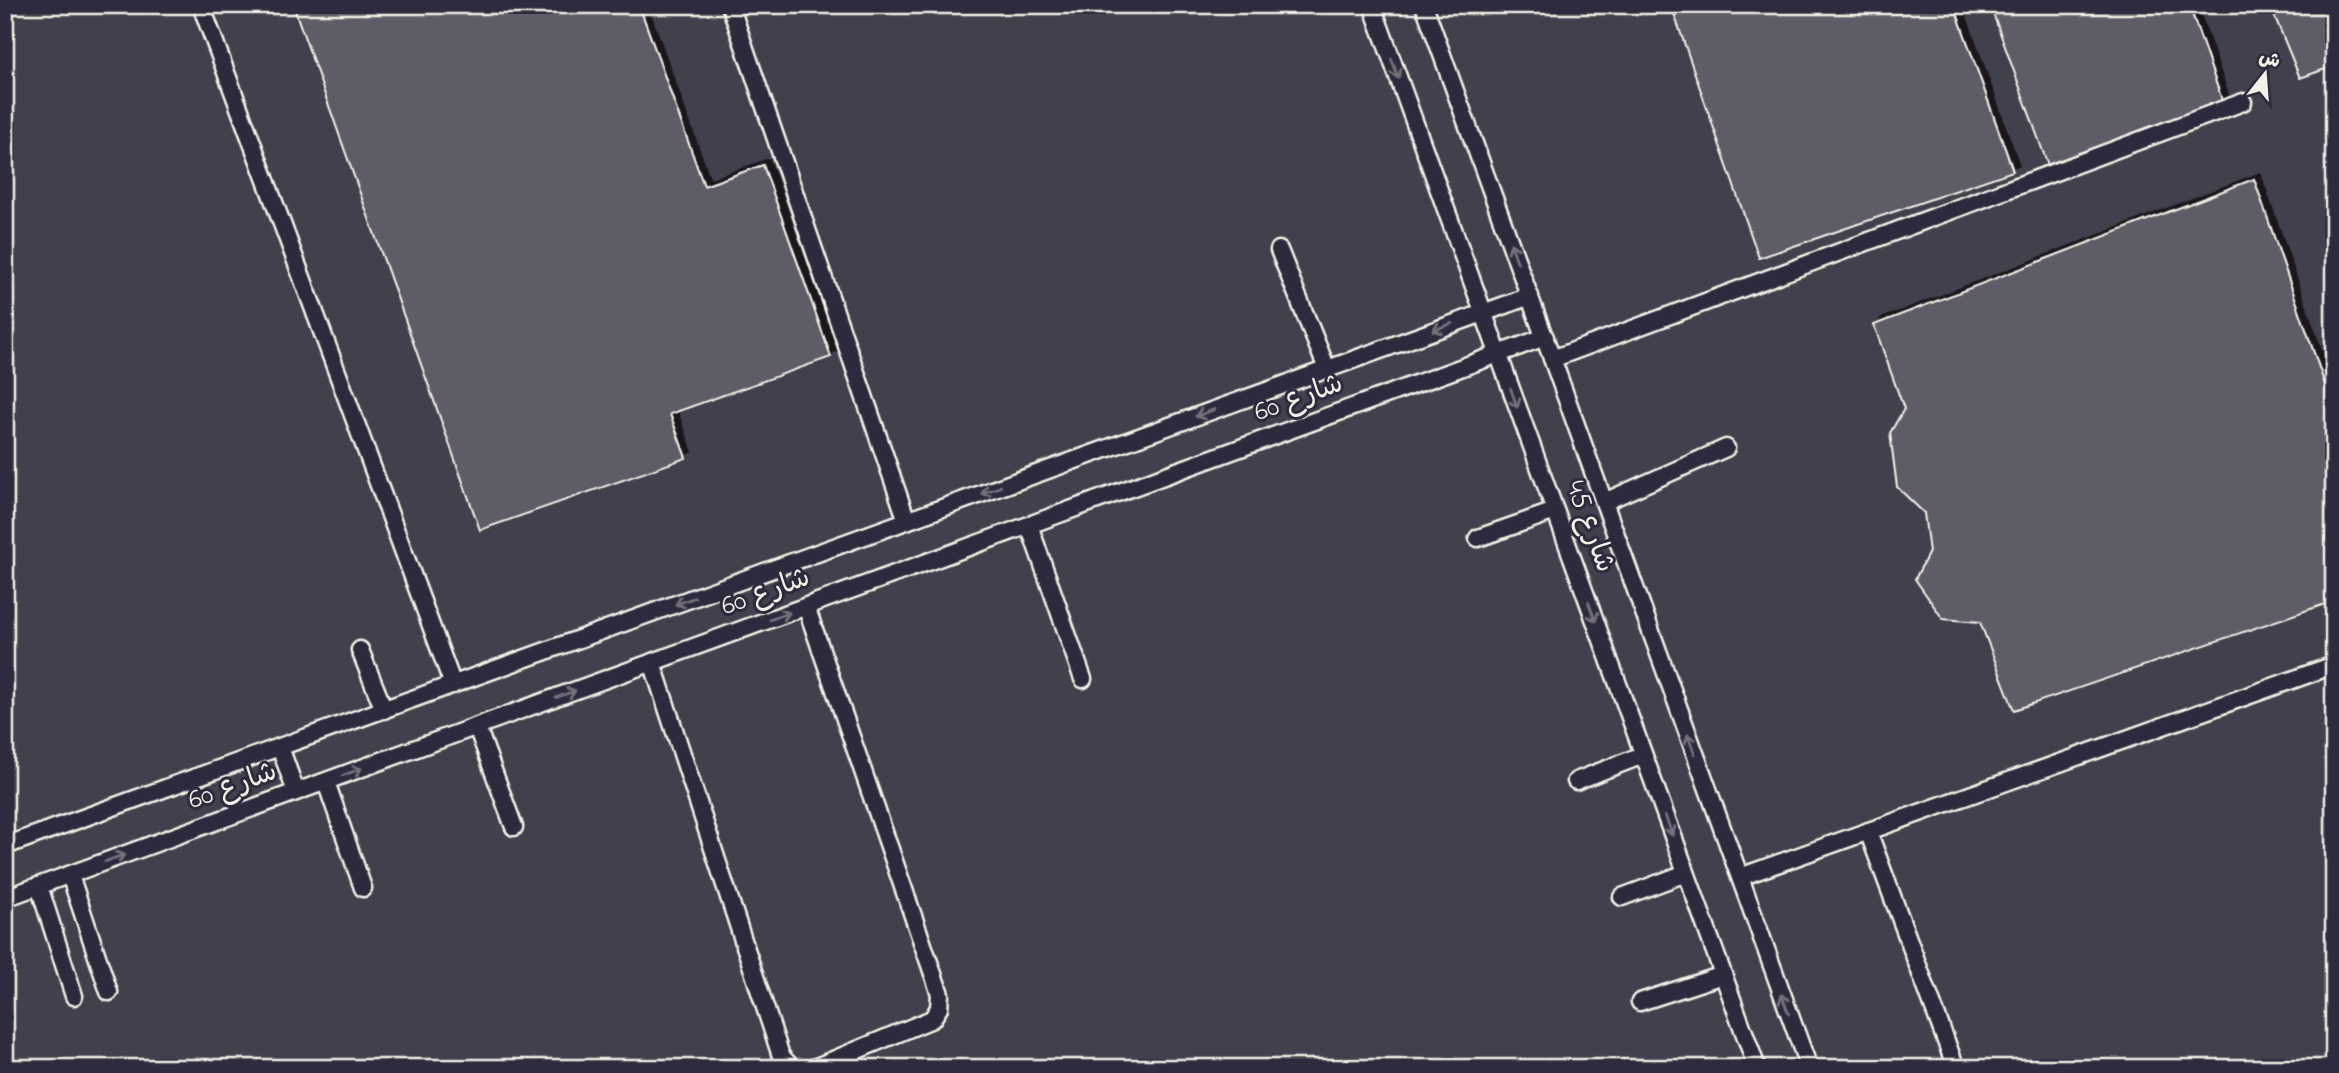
<svg xmlns="http://www.w3.org/2000/svg" width="2339" height="1073" viewBox="0 0 2339 1073" font-family="'Indie Flower','Playpen Sans Arabic',sans-serif">
<style>
.built{fill:#433f4e}
.building{fill:#5f5c67;stroke:#f4f1e8;stroke-width:2;filter:url(#shadow)}
.lines{fill:none;stroke-linecap:round;stroke-linejoin:round}
.lane-casing{stroke:#f4f1e8;stroke-width:21}
.lane{stroke:#2f2a3d;stroke-width:16}
.oneway{stroke:#747079}
.labels{text-anchor:middle;dominant-baseline:central;stroke-width:6;stroke-linejoin:round;paint-order:stroke}
.street-label{font-size:28px;fill:#f4f1e8;stroke:#2f2a3d}
</style>
<defs>
<filter id="shadow"><feDropShadow dx="6" dy="-6" stdDeviation="0" flood-color="#0009"/></filter>
</defs>
<rect width="100%" height="100%" fill="#373244"/>
<filter id="ink" filterUnits="userSpaceOnUse"><feTurbulence type="fractalNoise" baseFrequency=".0143" numOctaves="2"/><feDisplacementMap in="SourceGraphic" scale="14" xChannelSelector="R" yChannelSelector="G"/><feConvolveMatrix kernelMatrix="1 2 1 2 8 2 1 2 1" color-interpolation-filters="sRGB"/></filter>
<g filter="url(#ink)">
<!-- built -->
<path class="built" d="M5,5H2334V1068H5Z"/>
<!-- building -->
<path class="building" d="M293,5H639L704,186L763,165L831,357L670,414L686,458L480,530Z
M1671,5H1954L2013,171L1759,258Z
M1990,5H2189L2224,106L2049,168Z
M2270,5H2334V66L2300,78Z
M2254,179L2334,411V601L2014,710L1980,622L1943,619L1915,579L1929,552L1924,513L1897,487L1890,433L1904,409L1874,325Z"/>
<g class="lines">
<!-- lane casing -->
<g class="lane-casing">
<path id="lane" d="M201,5L453,685
M730,5L907,521
M1372,5L1757,1068
M1424,5L1809,1068
M1279,250L1327,369
M1552,359L2243,102
M1604,502L1726,448
M1029,525L1083,679
M1478,538L1555,511
M806,606L940,994L939,1008L932,1019L814,1068
M360,650L384,710
M652,662L781,1056L792,1068
M477,727L514,827
M280,747L296,792
M1576,781L1643,755
M326,782L363,888
M1868,831L1956,1068
M5,846L1530,296
M70,875L109,992
M1740,877L2334,665
M39,886L74,996
M1622,897L1686,873
M5,898L1545,337
M1640,1002L1723,975"/>
</g>
<!-- lane -->
<use href="#lane" class="lane"/>
</g>
<!-- one-way arrows -->
<defs><path id="oneway-shaft" d="M-6 0H5M1.5-3L5.5 0L1.5 3" fill="none" stroke-width="1.6" stroke-linecap="round" stroke-linejoin="round" transform="scale(1.75)"/></defs>
<g class="oneway">
<use href="#oneway-shaft" transform="translate(1395 69) rotate(70)"/>
<use href="#oneway-shaft" transform="translate(1514 253) rotate(-110)"/>
<use href="#oneway-shaft" transform="translate(1442 327) rotate(160)"/>
<use href="#oneway-shaft" transform="translate(1514 398) rotate(70)"/>
<use href="#oneway-shaft" transform="translate(1205 413) rotate(160)"/>
<use href="#oneway-shaft" transform="translate(991 490) rotate(160)"/>
<use href="#oneway-shaft" transform="translate(685 601) rotate(160)"/>
<use href="#oneway-shaft" transform="translate(1592 612) rotate(70)"/>
<use href="#oneway-shaft" transform="translate(780 616) rotate(-20)"/>
<use href="#oneway-shaft" transform="translate(566 694) rotate(-20)"/>
<use href="#oneway-shaft" transform="translate(1691 744) rotate(-110)"/>
<use href="#oneway-shaft" transform="translate(352 772) rotate(-20)"/>
<use href="#oneway-shaft" transform="translate(1669 826) rotate(70)"/>
<use href="#oneway-shaft" transform="translate(115 858) rotate(-20)"/>
<use href="#oneway-shaft" transform="translate(1785 1004) rotate(-110)"/>
</g>
</g>
<g class="labels">
<!-- street labels -->
<g class="street-label">
<text transform="translate(1299 399) rotate(-20)">شارع 60</text>
<text transform="translate(1589 527) rotate(70)">شارع 45</text>
<text transform="translate(766 593) rotate(-20)">شارع 60</text>
<text transform="translate(233 787) rotate(-20)">شارع 60</text>
</g>
</g>
<!-- margin -->
<rect width="2339" height="1073" fill="none" stroke="#2f2a3d" stroke-width="28"/>
<rect x="14" y="14" width="2311" height="1045" fill="none" stroke="#f4f1e8" stroke-width="2.5" filter="url(#ink)"/>
<!-- north arrow -->
<g transform="translate(2265 74) rotate(17)" stroke="#2f2a3d" stroke-width="5" paint-order="stroke">
<path d="M0-5L12 26L0 18L-12 26Z" fill="#f4f1e8"/>
<text y="-10" font-size="19" font-weight="bold" text-anchor="middle" fill="#f4f1e8">ش</text>
</g>
</svg>
